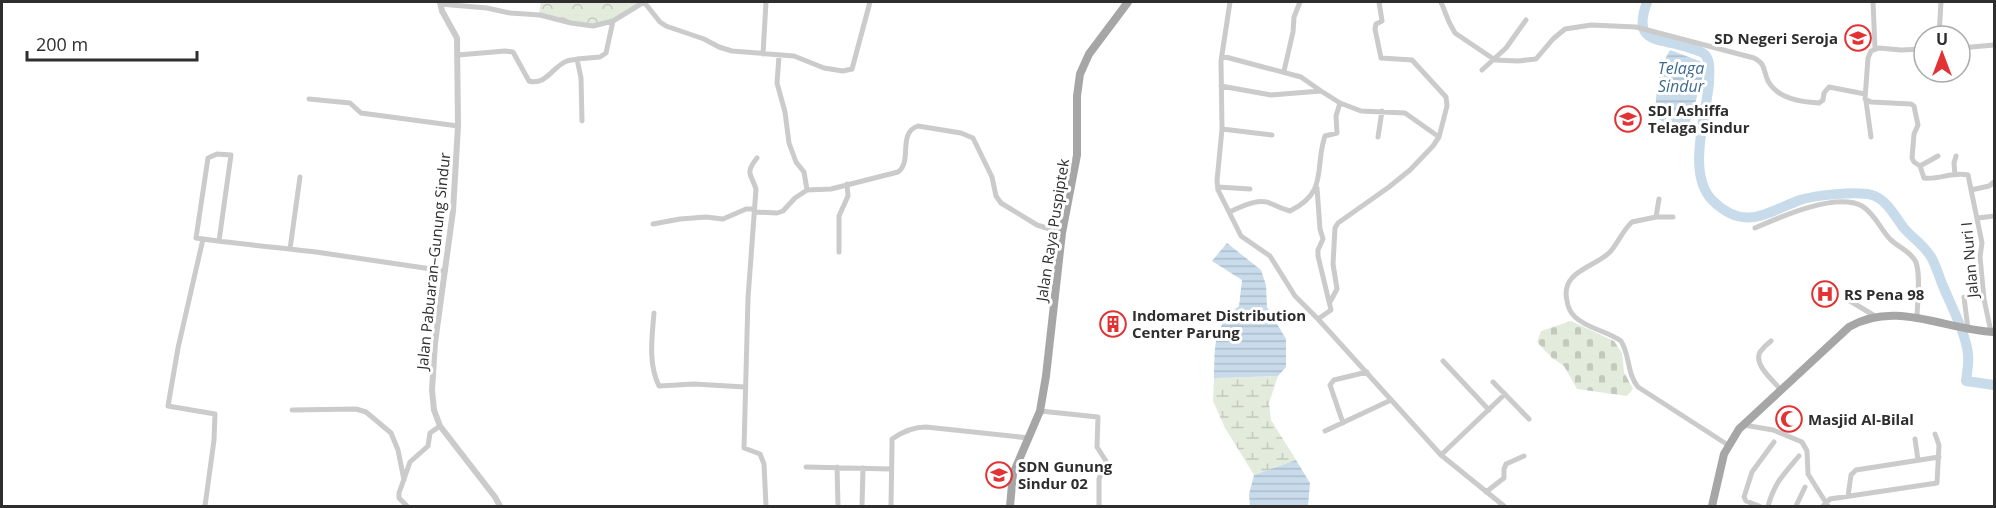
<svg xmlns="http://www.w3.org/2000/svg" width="1996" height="508" viewBox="0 0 1996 508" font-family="'Open Sans',sans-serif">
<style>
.forest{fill:url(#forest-crowns)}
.wetland{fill:url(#wetland-marsh)}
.cemetery{fill:url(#cemetery-stones)}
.water{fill:url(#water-rules)}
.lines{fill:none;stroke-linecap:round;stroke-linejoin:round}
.river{stroke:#c8dbeb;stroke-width:10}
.minor{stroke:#cbcbcb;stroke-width:5}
.tertiary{stroke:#cbcbcb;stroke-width:6}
.primary{stroke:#a6a6a6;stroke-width:8}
.labels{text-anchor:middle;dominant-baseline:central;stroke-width:6;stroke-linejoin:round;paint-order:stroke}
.poi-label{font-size:15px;font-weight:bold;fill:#2e2e2e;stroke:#fff;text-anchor:start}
.street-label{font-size:15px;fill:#2e2e2e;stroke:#fff}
.water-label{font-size:16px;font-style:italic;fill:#3d6a90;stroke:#fff}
</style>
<defs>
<pattern id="forest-crowns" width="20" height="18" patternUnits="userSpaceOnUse" patternTransform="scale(1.5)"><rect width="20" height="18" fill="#e3ebdc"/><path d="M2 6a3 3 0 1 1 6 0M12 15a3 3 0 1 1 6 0" fill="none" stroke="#c3cabd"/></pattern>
<pattern id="wetland-marsh" width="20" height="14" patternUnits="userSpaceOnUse" patternTransform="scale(1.5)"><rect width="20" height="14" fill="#e3ebdc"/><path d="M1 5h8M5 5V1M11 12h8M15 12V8" fill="none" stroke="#c3cabd"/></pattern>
<pattern id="cemetery-stones" width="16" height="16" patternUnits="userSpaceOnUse" patternTransform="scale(1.5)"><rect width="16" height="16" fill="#e3ebdc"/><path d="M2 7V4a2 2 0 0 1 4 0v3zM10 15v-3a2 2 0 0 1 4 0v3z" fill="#c3cabd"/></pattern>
<pattern id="water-rules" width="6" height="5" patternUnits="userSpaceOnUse" patternTransform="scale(1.5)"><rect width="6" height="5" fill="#c8dbeb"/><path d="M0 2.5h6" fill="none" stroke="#acbcca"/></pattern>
</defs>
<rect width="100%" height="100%" fill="#fff"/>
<!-- forest -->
<path class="forest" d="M541,2H640L604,25L577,23L539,13Z"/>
<!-- wetland -->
<path class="wetland" d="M1278,376L1269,403L1271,420L1296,460L1254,475L1225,428L1213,401L1214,378Z"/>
<!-- cemetery -->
<path class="cemetery" d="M1571,321L1614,341L1622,353L1624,372L1633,389L1627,396L1577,389L1564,366L1551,357L1537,342L1541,331Z"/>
<!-- water -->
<path class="water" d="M1670,50L1702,62L1703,75L1686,136L1657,118C1653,100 1660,66 1670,50Z
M1227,243L1261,270L1266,285L1267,307L1286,339V367L1278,376L1214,378C1215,347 1212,327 1239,306L1242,280L1212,261Z
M1296,460L1310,483L1308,506H1250L1249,494L1254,475Z"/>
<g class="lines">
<!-- river -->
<path class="river" d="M1647,2C1631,46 1660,37 1690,48C1695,50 1703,51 1706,56C1711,63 1709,75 1709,83C1706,116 1686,175 1713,201C1745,232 1767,212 1800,200C1816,195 1856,191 1872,195C1886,199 1895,216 1903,227C1911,237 1924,245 1931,257C1936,265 1939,277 1943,286C1952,308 1965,331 1968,354C1969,363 1967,372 1966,381L1994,385"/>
<!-- minor -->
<path class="minor" d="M1230,2L1221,61L1222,129L1217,181L1218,190L1241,236L1270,256L1295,296L1318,319L1441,455L1504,506
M1441,2L1449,22L1455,33L1495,60L1518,61L1536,59L1553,39L1565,29L1591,25L1636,27L1754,58C1766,64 1763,70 1768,81C1778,99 1801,102 1819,103L1823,100L1824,93L1829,87L1865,94
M1873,2L1875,49
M440,4L487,8L510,13L540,15L571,23L593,26L613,21L644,2L660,22L666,26L704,39L719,47L732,51L794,56L824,68L843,71L852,69L870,2
M1939,36L1941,2
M1960,48L1994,45
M1924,49L1901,50L1879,48L1871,51L1868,58L1865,99L1871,102L1911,104L1914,106L1918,125L1914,134L1912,158L1914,162L1920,166L1924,178C1939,180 1954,171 1968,175L1982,243L1980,257L1984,299L1991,332
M763,54L766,2
M458,55L505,51L513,52L529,81C546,86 553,66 567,61C571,60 574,60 577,59L581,78L582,121
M779,56L777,83L785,112L789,143L796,162L804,172L807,190
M1222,56L1301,77L1321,91
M577,59L600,57L606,53L613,21
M1482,70L1506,48L1526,20
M1284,71L1293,32L1294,17L1300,2
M1221,86L1271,95L1321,91L1340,103L1361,111L1405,113L1439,137
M309,99L350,103L361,113L458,126
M1866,101L1871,137
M1222,129L1272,135
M1378,137L1382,111
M757,158C744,174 752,175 756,189L748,298L744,448L760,454L764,464L766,506
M1920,166L1938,156
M1955,175L1954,163L1956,156
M1218,187L1250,189
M1317,188L1320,229L1323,239L1318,250V256L1331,310L1318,319
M1971,190L1989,186L1994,182
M1659,199L1656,217L1632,222C1623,230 1618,243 1610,252C1594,268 1560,271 1567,301C1568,308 1570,312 1575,317C1588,329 1607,331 1621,341C1630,355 1627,374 1638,387L1728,445
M754,212L777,213L783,211L795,198L807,190L831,189L898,172C913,161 897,133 918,126L961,133L973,138L992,177L996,196L1001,203L1037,225L1062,233
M1229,212C1241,207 1259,197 1272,204C1278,207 1283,209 1290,211C1329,192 1314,168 1325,136L1337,133L1336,116L1340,103
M1656,217H1673
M1978,218L1994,216
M653,224L680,219L706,217L723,219L746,209H754
M1755,228C1780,217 1836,192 1862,206C1874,213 1880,228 1889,238C1896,246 1908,250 1914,259C1922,268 1917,305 1917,318
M203,239L178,348L168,406L215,414L214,440L205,506
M219,241L231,155L217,154L208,158L196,238C236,244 276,247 316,252C359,258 402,265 445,271
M290,249L300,177
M839,252V216L848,196L847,184
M1851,292L1848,298L1850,301L1875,316
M1964,297L1968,329
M1330,302L1337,289L1333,264L1335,228L1338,223L1389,187L1410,170L1433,146L1439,137L1447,106L1446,97L1412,60L1381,58L1375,29L1376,24L1382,21L1379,2
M654,313C652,337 648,364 659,386L694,384L745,387
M1771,341C1767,344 1763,348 1760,352C1753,365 1774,381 1781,390
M1443,361L1489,410
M1493,382L1529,419
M292,410L356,409L366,412L391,433L398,450L404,480
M1040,411L1098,417L1097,447L1106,461L1099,479V506
M1343,423L1330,385L1334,380L1367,372
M1744,425L1773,430L1802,442L1807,451L1808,474L1828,506
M1325,431L1391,400
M1915,439L1918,460
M1441,455L1505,394
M806,467L891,469
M837,467L838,506
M1486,492L1504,478V469L1506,464L1524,456
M1848,496L1851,475L1856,470L1939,457
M407,506L399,498V493L410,462L428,446L430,433L440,426
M862,506L863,468
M891,506L892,445V439C902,432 914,427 926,427L1029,438
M1759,506L1746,501L1744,497L1752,472L1774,442
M1768,506C1775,482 1783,475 1799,456
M1796,506L1805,487
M1823,506L1830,499L1937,483L1939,445L1935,434"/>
<!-- tertiary -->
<path class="tertiary" d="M440,2L442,11L457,38L458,126L453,211L435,343L432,390L434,410L440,426L495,497L500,506"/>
<!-- primary -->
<path class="primary" d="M1010,506L1013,474L1040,411L1046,376L1062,233L1077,155V96L1080,74L1089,54L1128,2
M1712,506L1724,454L1739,429L1849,327C1896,300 1945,330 1994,332"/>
</g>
<!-- icons -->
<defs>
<g id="school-ring" transform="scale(1.35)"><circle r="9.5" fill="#fff" stroke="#e33233" stroke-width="1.5"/><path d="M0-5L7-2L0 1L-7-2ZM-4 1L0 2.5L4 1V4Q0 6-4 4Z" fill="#e33233"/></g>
<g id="hospital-ring" transform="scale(1.35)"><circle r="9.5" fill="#fff" stroke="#e33233" stroke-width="1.5"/><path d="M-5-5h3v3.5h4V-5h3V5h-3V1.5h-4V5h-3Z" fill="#e33233"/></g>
<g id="building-ring" transform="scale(1.35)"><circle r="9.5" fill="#fff" stroke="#e33233" stroke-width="1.5"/><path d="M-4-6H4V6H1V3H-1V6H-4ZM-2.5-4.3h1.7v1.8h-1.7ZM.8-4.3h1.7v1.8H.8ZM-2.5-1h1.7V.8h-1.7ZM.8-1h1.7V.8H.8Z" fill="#e33233"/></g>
<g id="mosque-ring" transform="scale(1.35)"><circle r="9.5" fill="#fff" stroke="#e33233" stroke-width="1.5"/><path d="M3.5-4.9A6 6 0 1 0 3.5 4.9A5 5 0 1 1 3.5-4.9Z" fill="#e33233"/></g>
</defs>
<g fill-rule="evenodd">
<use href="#school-ring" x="1858" y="38"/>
<use href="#school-ring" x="1628" y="119"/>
<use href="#hospital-ring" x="1825" y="294"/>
<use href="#building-ring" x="1113" y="324"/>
<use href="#mosque-ring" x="1789" y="419"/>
<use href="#school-ring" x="999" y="475"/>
</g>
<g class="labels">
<!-- poi labels -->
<g class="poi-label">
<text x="1838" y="38" text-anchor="end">SD Negeri Seroja</text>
<text x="1648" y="110">SDI Ashiffa<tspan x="1648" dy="17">Telaga Sindur</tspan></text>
<text x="1844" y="294">RS Pena 98</text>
<text x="1132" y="315">Indomaret Distribution<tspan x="1132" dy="17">Center Parung</tspan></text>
<text x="1808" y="419">Masjid Al-Bilal</text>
<text x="1018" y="466">SDN Gunung<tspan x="1018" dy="17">Sindur 02</tspan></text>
</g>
<!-- street labels -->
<g class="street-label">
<text transform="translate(1052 230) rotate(-81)">Jalan Raya Puspiptek</text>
<text transform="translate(1969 260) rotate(-95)">Jalan Nuri I</text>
<text transform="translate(433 261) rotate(-84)">Jalan Pabuaran–Gunung Sindur</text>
</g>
<!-- water labels -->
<g class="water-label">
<text x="1681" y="68">Telaga<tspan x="1681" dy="18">Sindur</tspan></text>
</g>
</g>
<!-- border -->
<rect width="1996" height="508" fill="none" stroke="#2e2e2e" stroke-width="6"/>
<!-- north arrow -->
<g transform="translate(1942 54)"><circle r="28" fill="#ffffff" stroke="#ababab" stroke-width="1.5"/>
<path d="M0-4.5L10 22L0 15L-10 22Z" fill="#e33233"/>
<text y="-9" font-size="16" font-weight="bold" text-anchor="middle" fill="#2e2e2e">U</text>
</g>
<!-- scale -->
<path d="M27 51v9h170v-9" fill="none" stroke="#2e2e2e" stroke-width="3"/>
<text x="36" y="51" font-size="18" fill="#2e2e2e" stroke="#ffffff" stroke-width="4.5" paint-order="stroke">200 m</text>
</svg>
